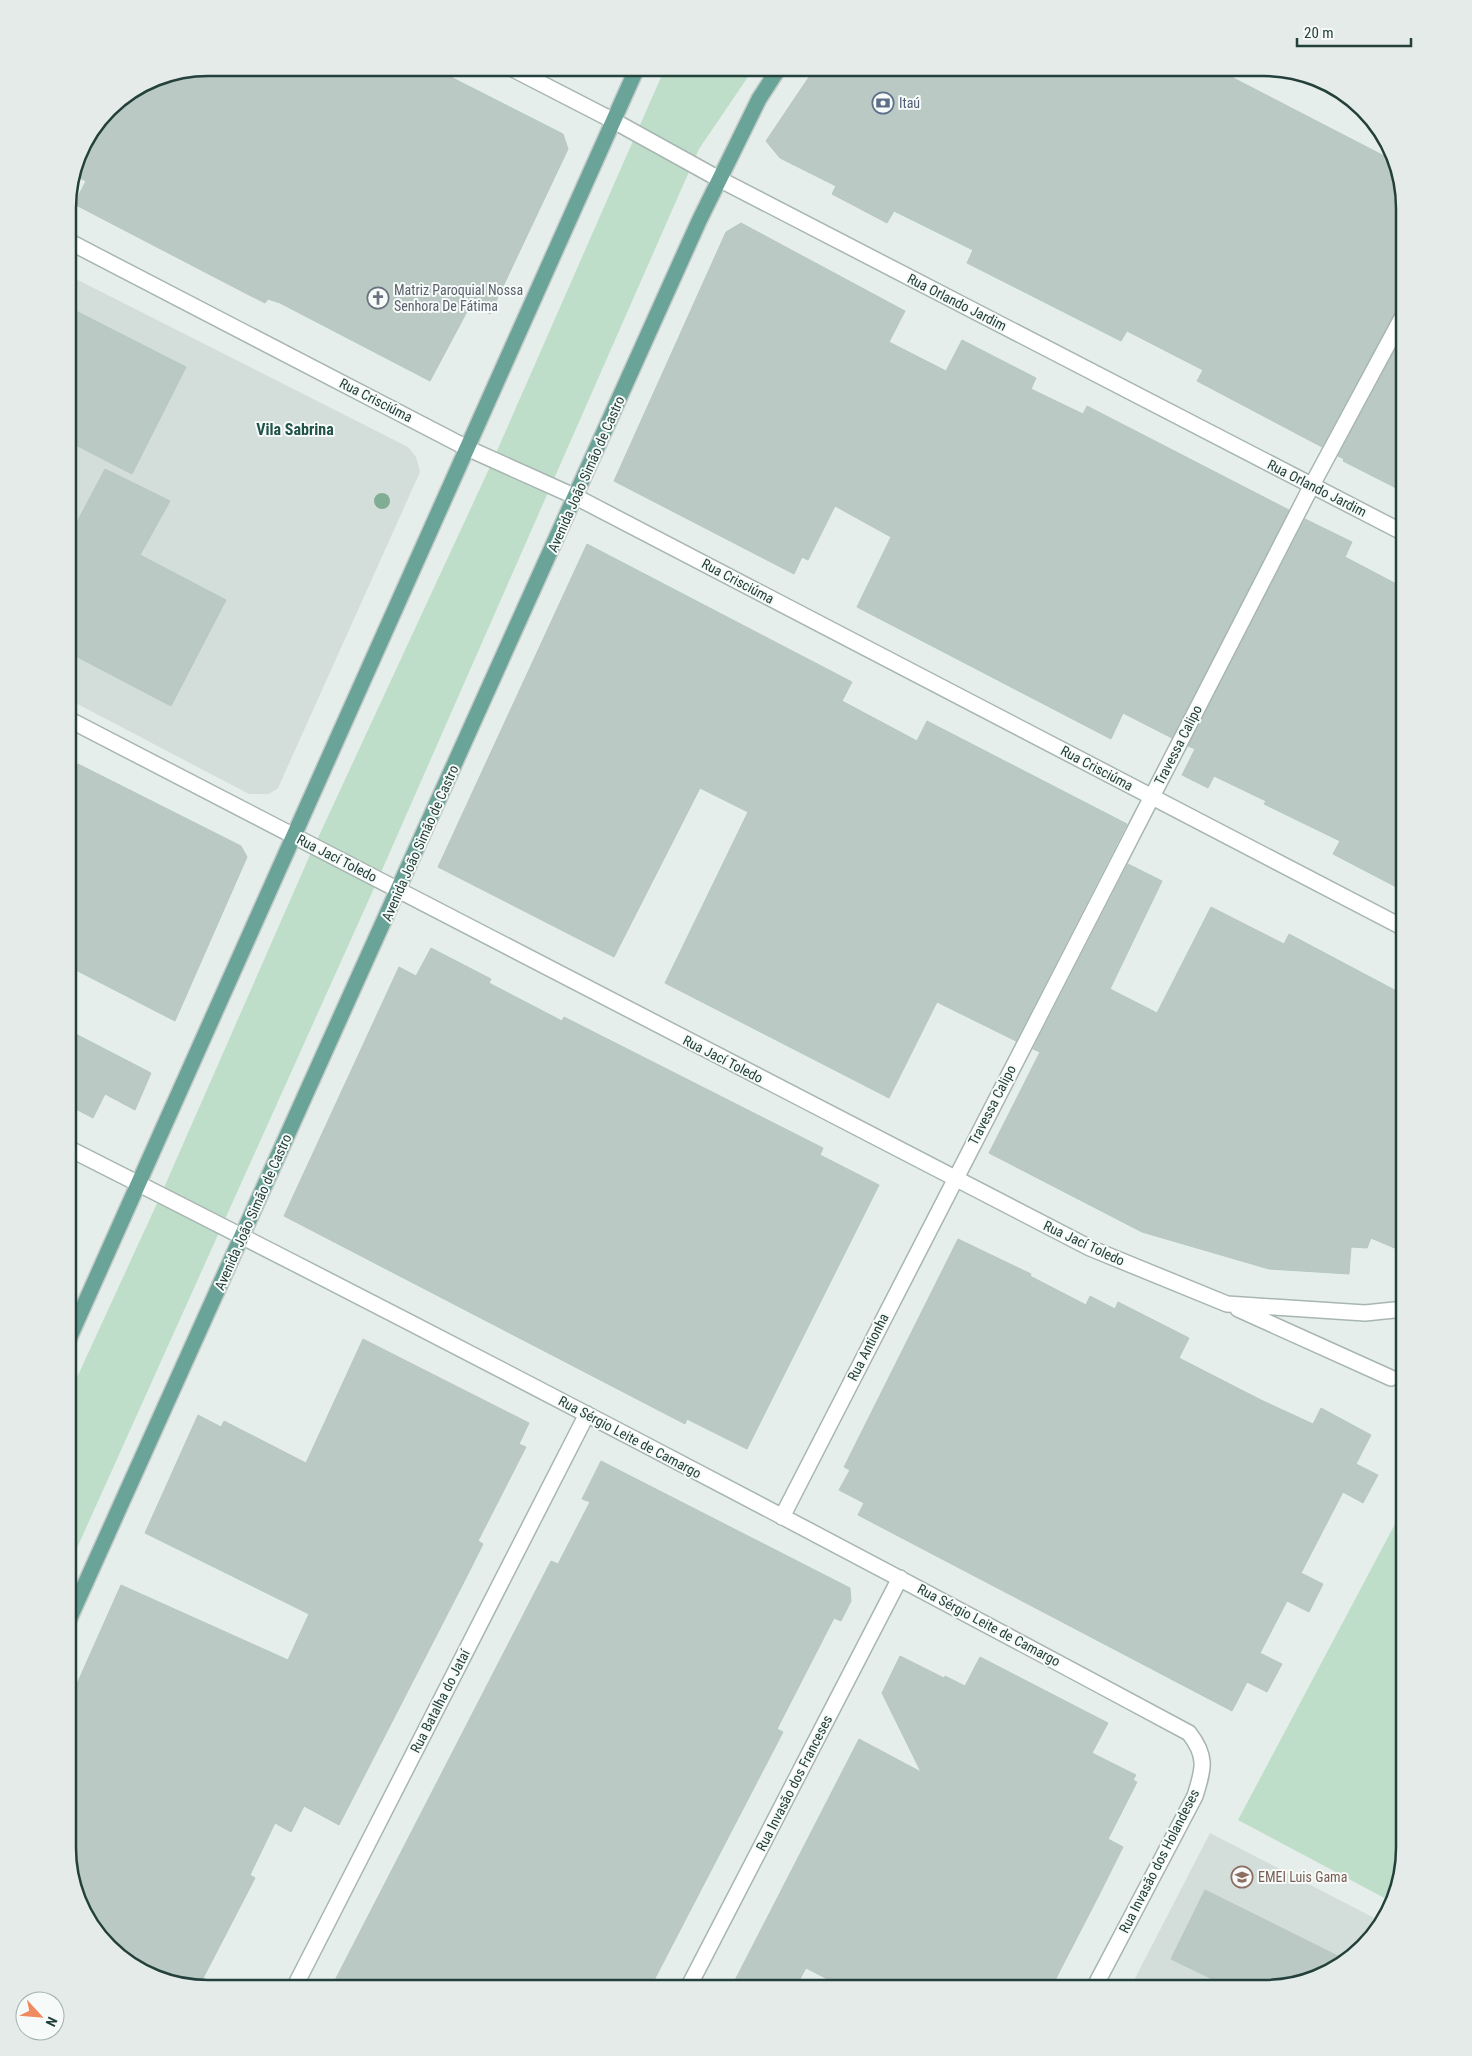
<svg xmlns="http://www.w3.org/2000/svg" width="1472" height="2056" viewBox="0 0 1472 2056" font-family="'Roboto Condensed',sans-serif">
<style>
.built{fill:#d3deda}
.green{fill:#bfdec9}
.building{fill:#bac9c4;stroke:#b7c8c2}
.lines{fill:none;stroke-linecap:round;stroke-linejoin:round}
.minor-casing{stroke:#a7b6b2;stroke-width:18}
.major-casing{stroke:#c2cac8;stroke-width:18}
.minor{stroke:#fff;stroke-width:15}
.major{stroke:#6aa397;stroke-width:15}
.tree{fill:#81ad94}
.labels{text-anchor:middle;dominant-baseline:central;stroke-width:4;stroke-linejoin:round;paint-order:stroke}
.service-label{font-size:14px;fill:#4e5e75;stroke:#f6faf8;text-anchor:start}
.worship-label{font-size:14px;fill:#5b616d;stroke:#f6faf8;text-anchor:start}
.street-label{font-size:14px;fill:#24403a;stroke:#f6faf8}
.education-label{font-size:14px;fill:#785e54;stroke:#f6faf8;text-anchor:start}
.quarter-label{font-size:16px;font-weight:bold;fill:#205248;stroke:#f6faf8}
.rim{fill:none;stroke:#24403a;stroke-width:2.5}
</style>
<rect width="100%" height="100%" fill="#e5eeea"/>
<!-- built -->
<path class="built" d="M68,275L408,447L416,457L420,472L278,788L269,794H249L68,699Z
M1210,1833L1382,1922L1334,1970L1264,1988H1130Z"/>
<!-- green -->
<path class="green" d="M665,68H754L699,149L375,886L68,1568V1397L159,1199L310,855L489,469Z
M1404,1507V1848L1390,1901L1238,1820Z"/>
<!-- building -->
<path class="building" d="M208,68H433L563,134L568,149L490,314L471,304L430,381L280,303L268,299L265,303L249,295L74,204L86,181L74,175L82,146L114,104L155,78Z
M821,68H1214L1392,160L1404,208V305L1396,310L1322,447L1197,381L1203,370L1127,331L1121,341L967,263L973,250L894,211L887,223L832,194L836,186L780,158L766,141L809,77Z
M741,223L905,311L889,342L946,371L962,340L1036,378L1031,389L1083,414L1087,406L1289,510L1172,738L1123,713L1111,739L857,607L891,537L835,506L808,560L802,557L794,574L614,481L726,232Z
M68,307L186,367L132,474L68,441Z
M1404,333V492L1343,461L1344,459L1338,456Z
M105,469L170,501L140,555L226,600L171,706L68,652V517L77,522Z
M1305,519L1352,542L1345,557L1404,588V891L1333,854L1340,841L1264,804L1266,801L1214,776L1208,788L1182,775L1195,749L1188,746Z
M587,544L852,682L842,701L917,741L927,721L1127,824L1016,1041L937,1002L889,1098L665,983L748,812L700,788L614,957L438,867Z
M78,764L241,846L247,857L175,1021L68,966V784Z
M1128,864L1162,881L1110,989L1157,1013L1211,907L1284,944L1289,934L1404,995V1252L1371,1238L1367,1248L1351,1247L1349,1274L1269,1269L1142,1232L989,1153L1040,1052L1033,1049Z
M431,948L491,979L489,983L562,1021L564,1017L823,1148L820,1155L879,1185L747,1449L687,1419L685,1424L284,1216L399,967L416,976Z
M68,1030L151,1073L135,1110L105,1094L93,1118L68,1105Z
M958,1239L1031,1274L1030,1276L1086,1305L1090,1296L1115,1309L1118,1302L1189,1338L1179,1358L1261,1400L1313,1424L1321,1408L1371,1435L1356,1464L1378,1475L1363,1503L1343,1492L1301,1573L1323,1584L1309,1612L1287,1601L1260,1653L1282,1664L1267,1692L1247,1682L1232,1711L858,1515L864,1503L839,1490L850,1470L844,1467Z
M363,1339L529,1423L519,1444L526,1447L478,1541L483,1544L467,1576L339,1825L304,1806L291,1832L275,1823L250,1875L255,1878L198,1988L138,1970L86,1918L68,1848V1704L121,1585L288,1660L309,1614L145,1533L198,1415L221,1427L224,1421L306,1463Z
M601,1461L850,1588L851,1601L841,1621L834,1618L777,1729L783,1732L650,1988H331L551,1561L558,1564L590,1502L582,1499Z
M900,1656L944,1678L945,1676L965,1686L980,1657L1108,1723L1092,1753L1136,1775L1133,1780L1137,1782L1108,1839L1123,1847L1098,1897L1051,1988H845L806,1968L795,1988H731L859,1739L921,1772L882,1693Z
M1205,1890L1344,1959L1334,1970L1264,1988H1231L1171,1959Z"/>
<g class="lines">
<!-- minor casing -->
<g class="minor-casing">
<path id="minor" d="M511,68L614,121L719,179L1404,533
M68,241L467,448L576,497L1404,928
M68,719L1090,1248L1227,1304L1365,1313L1404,1309
M68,1148C444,1338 817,1533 1189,1733C1207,1756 1204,1768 1195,1796L1094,1988
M1238,1309L1391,1378
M782,1517L1312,485L1404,314
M294,1988L587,1414
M688,1988L900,1578"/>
</g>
<!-- major casing -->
<g class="major-casing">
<path id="major" d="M68,1341L637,68
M68,1622L699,221L759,99L779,68"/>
</g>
<!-- minor -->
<use href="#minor" class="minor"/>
<!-- major -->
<use href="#major" class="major"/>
</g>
<!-- trees -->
<circle class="tree" cx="382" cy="501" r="8"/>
<!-- icons -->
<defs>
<g id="bank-ring" transform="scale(1.125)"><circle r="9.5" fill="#f6faf8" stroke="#5c6f8a" stroke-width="1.5"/><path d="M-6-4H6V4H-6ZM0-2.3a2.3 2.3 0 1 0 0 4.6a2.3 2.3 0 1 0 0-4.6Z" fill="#5c6f8a"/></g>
<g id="church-ring" transform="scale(1.125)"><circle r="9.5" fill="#f6faf8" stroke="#6b7280" stroke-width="1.5"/><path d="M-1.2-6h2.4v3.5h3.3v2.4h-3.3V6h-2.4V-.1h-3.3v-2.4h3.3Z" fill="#6b7280"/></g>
<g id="school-ring" transform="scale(1.125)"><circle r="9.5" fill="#f6faf8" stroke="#8d6e63" stroke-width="1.5"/><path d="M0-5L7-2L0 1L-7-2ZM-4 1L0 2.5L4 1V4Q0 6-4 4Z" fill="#8d6e63"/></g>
</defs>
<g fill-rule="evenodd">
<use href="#bank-ring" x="883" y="103"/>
<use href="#church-ring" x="378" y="298"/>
<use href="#school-ring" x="1242" y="1877"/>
</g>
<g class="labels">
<!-- service labels -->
<g class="service-label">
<text x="899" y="103">Itaú</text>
</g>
<!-- worship labels -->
<g class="worship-label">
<text x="394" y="290">Matriz Paroquial Nossa<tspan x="394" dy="16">Senhora De Fátima</tspan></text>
</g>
<!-- street labels -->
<g class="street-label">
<text transform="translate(957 302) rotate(27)">Rua Orlando Jardim</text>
<text transform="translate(376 400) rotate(27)">Rua Crisciúma</text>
<text transform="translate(586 474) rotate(-66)">Avenida João Simão de Castro</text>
<text transform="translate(1317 488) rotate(27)">Rua Orlando Jardim</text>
<text transform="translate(738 581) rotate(28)">Rua Crisciúma</text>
<text transform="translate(1178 745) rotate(-63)">Travessa Calipo</text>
<text transform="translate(1097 768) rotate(28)">Rua Crisciúma</text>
<text transform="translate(420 843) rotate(-66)">Avenida João Simão de Castro</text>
<text transform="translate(337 858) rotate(27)">Rua Jací Toledo</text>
<text transform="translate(723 1059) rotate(27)">Rua Jací Toledo</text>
<text transform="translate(992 1105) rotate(-63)">Travessa Calipo</text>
<text transform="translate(253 1212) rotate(-66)">Avenida João Simão de Castro</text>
<text transform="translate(1084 1243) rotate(25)">Rua Jací Toledo</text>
<text transform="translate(868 1347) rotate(-63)">Rua Antionha</text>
<text transform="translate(630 1437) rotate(28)">Rua Sérgio Leite de Camargo</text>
<text transform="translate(989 1625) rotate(28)">Rua Sérgio Leite de Camargo</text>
<text transform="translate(440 1701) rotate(-63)">Rua Batalha do Jataí</text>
<text transform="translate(794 1783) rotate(-63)">Rua Invasão dos Franceses</text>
<text transform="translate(1159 1861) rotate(-63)">Rua Invasão dos Holandeses</text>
</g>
<!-- education labels -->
<g class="education-label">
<text x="1258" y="1877">EMEI Luis Gama</text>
</g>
<!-- quarter labels -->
<g class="quarter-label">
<text x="295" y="429">Vila Sabrina</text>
</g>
</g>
<!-- crop -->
<path d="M0 0H1472V2056H0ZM208 76H1264A132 132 0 0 1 1396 208V1848A132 132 0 0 1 1264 1980H208A132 132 0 0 1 76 1848V208A132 132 0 0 1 208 76Z" fill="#e5ebe9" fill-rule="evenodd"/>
<path class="rim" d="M208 76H1264A132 132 0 0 1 1396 208V1848A132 132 0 0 1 1264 1980H208A132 132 0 0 1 76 1848V208A132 132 0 0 1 208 76Z"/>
<!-- north arrow -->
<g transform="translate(40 2016) rotate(116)"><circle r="24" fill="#f6faf8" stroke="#a2b0ac"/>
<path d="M0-4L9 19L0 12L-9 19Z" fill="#f08b61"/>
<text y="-8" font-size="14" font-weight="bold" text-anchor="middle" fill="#24403a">N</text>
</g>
<!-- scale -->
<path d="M1297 38v8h114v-8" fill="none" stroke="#24403a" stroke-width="2.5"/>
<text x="1304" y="38" font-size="15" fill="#24403a" stroke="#f6faf8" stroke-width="4" paint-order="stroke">20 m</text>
</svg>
